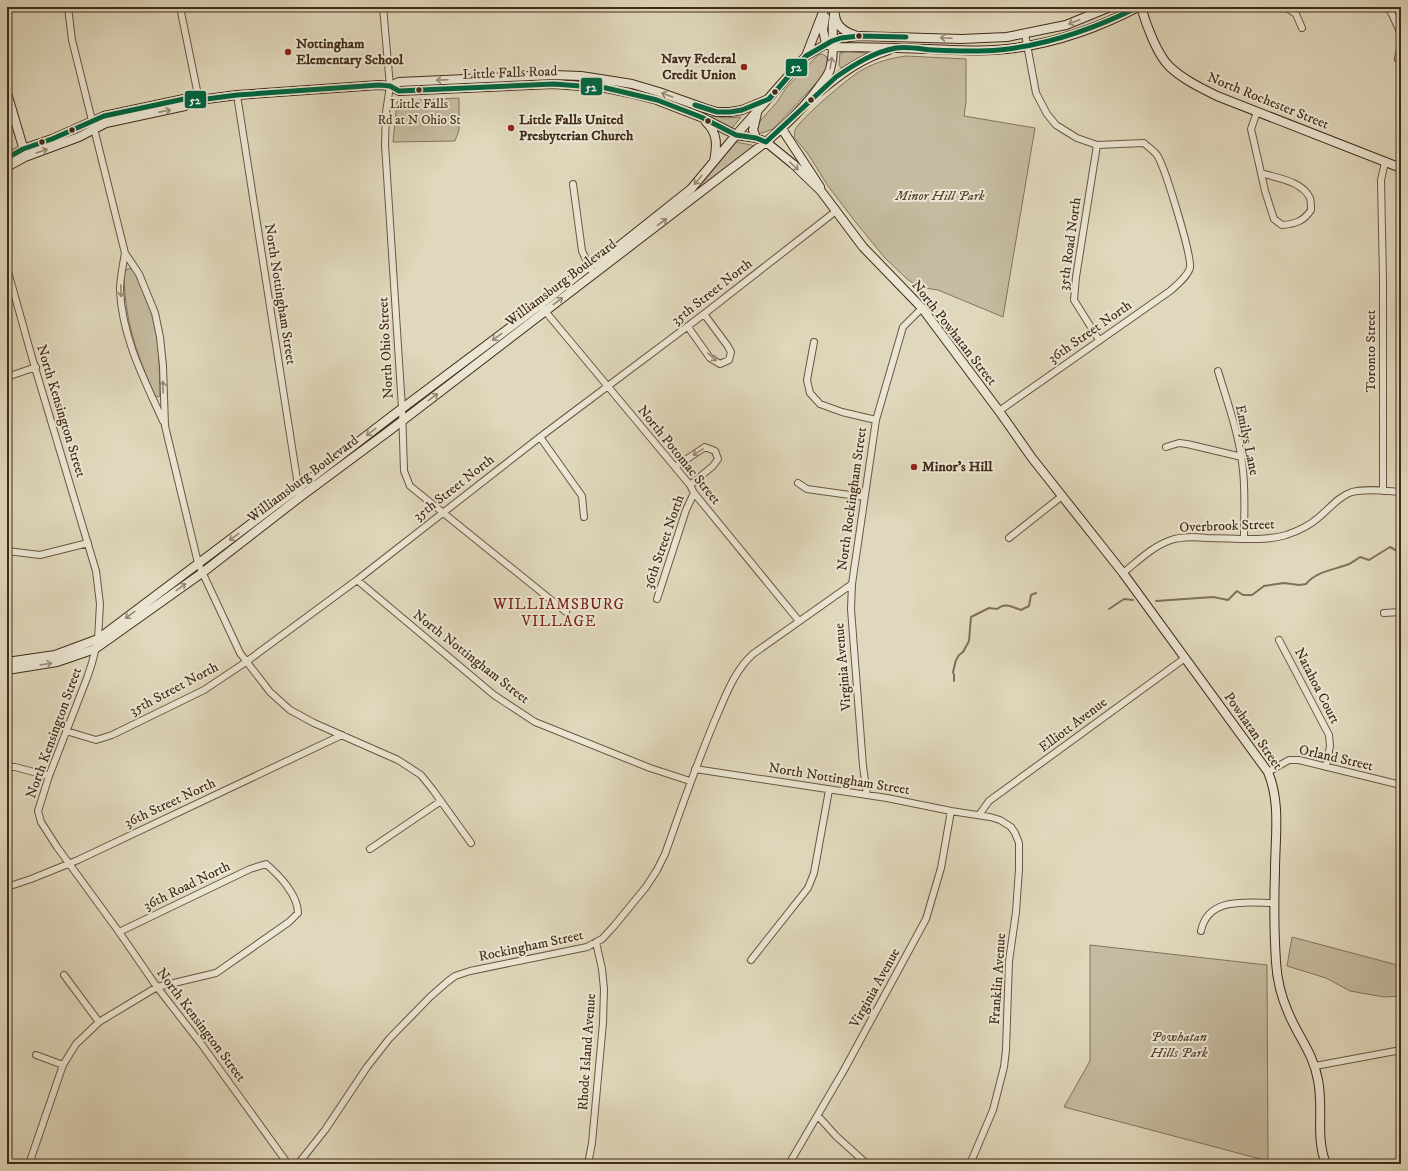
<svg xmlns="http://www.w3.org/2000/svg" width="1408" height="1171" viewBox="0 0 1408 1171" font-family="'IM FELL DW Pica',serif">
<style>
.green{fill:#c5bba0;stroke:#84735d}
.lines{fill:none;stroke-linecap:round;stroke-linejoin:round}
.stream{stroke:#806f5a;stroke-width:2}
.street-casing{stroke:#6a5642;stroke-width:8}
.secondary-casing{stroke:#422b1a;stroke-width:10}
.street{stroke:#ebe6d3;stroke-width:6}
.secondary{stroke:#ebe6d3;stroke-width:8}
.bus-1-casing{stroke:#ebe6d3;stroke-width:8}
.bus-1{stroke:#006641;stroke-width:5}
.oneway{stroke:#968876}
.bus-dot{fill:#422b1a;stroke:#ebe6d3;stroke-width:1.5}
.poi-dot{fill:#8f2418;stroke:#ebe6d3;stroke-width:1.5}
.labels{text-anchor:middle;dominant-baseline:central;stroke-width:4;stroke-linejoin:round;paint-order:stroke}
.bus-label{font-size:13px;fill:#422b1a;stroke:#ebe6d3}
.poi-label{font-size:14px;font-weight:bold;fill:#422b1a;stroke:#ebe6d3;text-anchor:start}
.street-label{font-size:14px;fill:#422b1a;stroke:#ebe6d3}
.park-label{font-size:14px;font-style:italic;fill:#5c4835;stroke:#ebe6d3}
.neighbourhood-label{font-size:15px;letter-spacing:1px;fill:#7a1f14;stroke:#ebe6d3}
.line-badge{stroke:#ebe6d3;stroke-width:1.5}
.badge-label{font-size:11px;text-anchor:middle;font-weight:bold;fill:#fff}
</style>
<rect width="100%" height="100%" fill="#e0d8bc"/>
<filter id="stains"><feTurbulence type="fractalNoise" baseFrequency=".005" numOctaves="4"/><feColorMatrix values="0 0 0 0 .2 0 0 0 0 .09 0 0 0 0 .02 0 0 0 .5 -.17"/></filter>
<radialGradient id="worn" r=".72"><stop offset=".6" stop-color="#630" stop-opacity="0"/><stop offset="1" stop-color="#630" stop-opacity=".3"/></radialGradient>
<!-- green -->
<path class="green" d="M844,51L867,53L841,68L839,65L840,53H843Z
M822,54L827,57V67L821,78L773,129L759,134L756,129L761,120L777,102L786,88L818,55Z
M906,56L966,59V102L964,116L1035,128L1003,317L938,290L918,287L906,278L885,258L857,224L828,186L808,154L794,137C795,135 794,132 795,130C799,120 850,76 862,70C876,62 891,58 906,56Z
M459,98V130L455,141L393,142L397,102L404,101Z
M711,116L727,118L741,117L732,128L710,117Z
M736,142L756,146L676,207L704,181Z
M133,268C140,283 147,298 152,314C160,341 159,369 160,396L155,397C137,354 125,323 124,276L125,270Z
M1292,937L1401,966V996L1384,997L1350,991L1326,978L1287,966Z
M1090,945L1267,965L1268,1161L1064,1107L1090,1061Z"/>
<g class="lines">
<!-- stream -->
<path class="stream" d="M1156,601L1213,597L1228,600L1237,591L1243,595H1252L1264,586L1284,583L1299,585L1306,584C1317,571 1334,570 1349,564C1353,562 1357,559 1360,557L1369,560L1390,547L1401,553
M1109,609L1124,599L1133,600
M954,681V675L953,672L956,660L959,655L963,652L969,641L971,617L989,608L997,609C1005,602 1012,607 1021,610L1029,606L1031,595L1036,593"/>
<!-- street casing -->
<g class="street-casing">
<path id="street" d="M68,7L72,40L125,253L139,274L155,313L160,337L163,366L165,426L198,563L240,653L270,692L290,710L314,723L398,760L421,775L433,790L471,843
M180,7L199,100
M383,7L390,86L386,112L385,145L402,408L404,471L410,486L566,612
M1285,7L1296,14L1302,28
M1387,7L1392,14L1401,34
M1398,59L1401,44
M237,95L299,492
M1257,112L1251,129L1261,173
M1097,145L1076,277L1074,300L1099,340
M1261,173C1277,178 1302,181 1310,198C1311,201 1311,206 1311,210C1304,221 1295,224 1282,225L1274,219L1265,191Z
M573,184L582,251L591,270
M125,253C123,265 120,278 120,290C122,337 144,379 163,421
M7,268L33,361L96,571L100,604L98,639L92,663L87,678L49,776L38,811L41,822L57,847L119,932L157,987L202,1045L288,1164
M540,305L690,485L694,493L799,621
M688,327L710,358L720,364L729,360L731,352L727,345L704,314
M814,342L807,380L810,393L820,404L842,412L876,420
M1218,371C1227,401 1238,431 1242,462C1246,487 1244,513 1244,538
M7,377L36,367
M999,411L1170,291C1177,285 1187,277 1190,268C1192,256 1165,167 1157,155C1154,151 1148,147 1144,143L1097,145L1077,138L1056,125L1047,114L1036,93L1025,34
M540,437L582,496L584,517
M1166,447L1179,443L1187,444L1242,457
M675,467L705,447L715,451L718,459L713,466L690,485
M798,483L807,489L864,497
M1383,491V280L1381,180L1385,162
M1009,538L1062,496
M7,551L40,555L88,543
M1123,573C1138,561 1153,546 1171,540C1182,536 1195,537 1207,538C1233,538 1262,542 1286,535C1298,531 1309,526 1318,518C1329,509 1339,496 1352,492C1367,488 1386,491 1401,492
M357,580L494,695L535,722L650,768L690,781
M657,599L686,510L694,493
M1384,613L1401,612
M1279,640L1329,735L1330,746L1326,767
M66,731L96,740L112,735L204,690L246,662L357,580L540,437L704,314L836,211
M7,767H15L49,776
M695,769L887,798L951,811L990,817L1000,820L1011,827L1015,833L1019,843V869L1016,912L1009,961L1006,1050L1004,1067L993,1110L970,1164
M1268,772L1289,760H1299L1401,785
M867,795L863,766L851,609L852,584L876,420L903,327L922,308
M979,815L989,801L1185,658
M370,849L441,801
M7,887L31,879L78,860L342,735
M1201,931C1208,896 1248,903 1275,903
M751,960L808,888L814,873L829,790
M64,975L99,1022
M36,1055L63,1065
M1315,1066L1401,1050
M818,1116L836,1136L867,1164
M29,1164L63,1065L76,1044L99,1022L157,987L216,973L289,922L298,913C298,895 279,875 266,864L250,869L119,932
M298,1164L325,1130L367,1067L389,1039L430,997L447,982L455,976L470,971L587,947L602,939L614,926L646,887L657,870L665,854C682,806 698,759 718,713C727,692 736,669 753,654L852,584
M588,1164L592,1143L603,1023L604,989L602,969L596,942
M789,1164L844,1070L926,919L941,868L951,811"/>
</g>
<!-- secondary casing -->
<g class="secondary-casing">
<path id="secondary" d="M1141,7C1146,24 1157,55 1170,67C1184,80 1201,88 1217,96L1401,168
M835,15C836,26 845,32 855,35
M825,17L823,30L826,44
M828,45L833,47C865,47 897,48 930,49C958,50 987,52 1015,48C1058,42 1100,27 1138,7
M806,56L825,7
M390,86L399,82L554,75L581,76L607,80L632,84L659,92L704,108L717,112H730L742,110L766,100
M819,92C842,73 860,59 889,50
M7,93L25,154
M706,122C718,133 717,146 714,161
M782,129L820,187
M756,138L753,130L757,113
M7,158L23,149L52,139L104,116L184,99L199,100L237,95L379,85L390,86L399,91L554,84L606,88L630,93L657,100L701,117L736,135L756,138L766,142L793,164L821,191L863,247L922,308L999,411L1032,458L1123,573L1268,772C1281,803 1275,838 1275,871C1274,901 1274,932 1276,962C1277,979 1281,996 1288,1012C1298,1037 1313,1052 1318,1080C1324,1110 1315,1136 1326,1164
M7,167L25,157L79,137L106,123L185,106L197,100
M7,662L55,655L98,639L297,489L392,416L540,305L588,267L603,259L691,189L736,135L806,56L826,44L841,38L859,36L961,39L1007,37L1066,25L1110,7
M7,670L57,662L95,649L202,573L300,497L389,431L766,142C786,125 804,108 819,87C824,80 830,74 831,65C836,46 829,26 836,7"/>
</g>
<!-- street -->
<use href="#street" class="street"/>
<!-- secondary -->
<use href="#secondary" class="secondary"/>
<!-- bus-1 casing -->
<g class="bus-1-casing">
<path id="bus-1" d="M695,105L717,112H730L742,110L769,99L806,56L832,41L841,38L859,36L906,37
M7,158L23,149L52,139L104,116L184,99L199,100L237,95L379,85L390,86L399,91L554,84L606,88L657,100L701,117L736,135L756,138L766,142L836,77C855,64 874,52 896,48C907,46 921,49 932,50C955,51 977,52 999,50C1048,45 1094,29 1138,7"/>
</g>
<!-- bus-1 -->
<use href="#bus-1" class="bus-1"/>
</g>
<!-- one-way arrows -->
<defs><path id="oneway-shaft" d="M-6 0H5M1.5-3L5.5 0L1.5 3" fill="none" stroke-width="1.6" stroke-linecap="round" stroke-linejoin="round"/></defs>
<g class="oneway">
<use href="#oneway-shaft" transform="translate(1074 22) rotate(159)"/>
<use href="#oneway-shaft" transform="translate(946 38) rotate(-177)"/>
<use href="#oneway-shaft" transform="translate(831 63) rotate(-81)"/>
<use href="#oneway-shaft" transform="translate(442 80) rotate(178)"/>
<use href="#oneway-shaft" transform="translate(667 95) rotate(-160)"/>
<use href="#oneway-shaft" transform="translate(165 111) rotate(-11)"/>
<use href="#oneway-shaft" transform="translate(42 151) rotate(-19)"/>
<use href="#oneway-shaft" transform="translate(794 166) rotate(43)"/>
<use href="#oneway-shaft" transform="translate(698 180) rotate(130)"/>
<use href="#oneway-shaft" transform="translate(662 222) rotate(-37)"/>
<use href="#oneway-shaft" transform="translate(121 291) rotate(88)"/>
<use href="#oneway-shaft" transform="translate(558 301) rotate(-37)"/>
<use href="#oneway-shaft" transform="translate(497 337) rotate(143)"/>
<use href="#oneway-shaft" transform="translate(712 357) rotate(42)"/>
<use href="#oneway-shaft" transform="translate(163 387) rotate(-92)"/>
<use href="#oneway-shaft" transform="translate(433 397) rotate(-37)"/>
<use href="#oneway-shaft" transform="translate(371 432) rotate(142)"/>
<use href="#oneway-shaft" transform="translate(698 452) rotate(148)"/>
<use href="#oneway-shaft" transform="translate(234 537) rotate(143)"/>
<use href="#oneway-shaft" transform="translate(181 587) rotate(-36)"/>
<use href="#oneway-shaft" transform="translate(130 615) rotate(143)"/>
<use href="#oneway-shaft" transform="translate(46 664) rotate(-9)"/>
</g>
<!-- markers -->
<g class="bus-dot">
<circle cx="859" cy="36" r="3.5"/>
<circle cx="419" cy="90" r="3.5"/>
<circle cx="775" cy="92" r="3.5"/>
<circle cx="811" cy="100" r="3.5"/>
<circle cx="708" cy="121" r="3.5"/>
<circle cx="72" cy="130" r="3.5"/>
<circle cx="42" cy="142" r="3.5"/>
</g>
<g class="poi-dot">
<circle cx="288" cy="52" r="4"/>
<circle cx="744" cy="67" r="4"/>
<circle cx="511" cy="128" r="4"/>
<circle cx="914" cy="467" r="4"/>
</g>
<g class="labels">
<!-- bus labels -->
<g class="bus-label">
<text x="419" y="104">Little Falls<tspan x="419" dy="16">Rd at N Ohio St</tspan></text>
</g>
<!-- poi labels -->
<g class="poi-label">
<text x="296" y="44">Nottingham<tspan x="296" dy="16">Elementary School</tspan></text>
<text x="736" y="59" text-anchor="end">Navy Federal<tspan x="736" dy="16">Credit Union</tspan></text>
<text x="519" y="120">Little Falls United<tspan x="519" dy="16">Presbyterian Church</tspan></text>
<text x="922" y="467">Minor's Hill</text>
</g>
<!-- street labels -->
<g class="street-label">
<text transform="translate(510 73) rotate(-2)">Little Falls Road</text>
<text transform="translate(1268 101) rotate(22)">North Rochester Street</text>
<text transform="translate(1070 244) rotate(-82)">35th Road North</text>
<text transform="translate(561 283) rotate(-37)">Williamsburg Boulevard</text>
<text transform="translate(712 292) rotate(-38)">35th Street North</text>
<text transform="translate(280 294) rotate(81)">North Nottingham Street</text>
<text transform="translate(1090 332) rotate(-35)">36th Street North</text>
<text transform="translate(954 333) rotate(52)">North Powhatan Street</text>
<text transform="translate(386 348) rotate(-93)">North Ohio Street</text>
<text transform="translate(1371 351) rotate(-90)">Toronto Street</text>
<text transform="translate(61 411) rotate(73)">North Kensington Street</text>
<text transform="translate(1247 440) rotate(78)">Emilys Lane</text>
<text transform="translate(679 455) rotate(51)">North Potomac Street</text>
<text transform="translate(303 479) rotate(-37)">Williamsburg Boulevard</text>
<text transform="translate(454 488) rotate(-38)">35th Street North</text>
<text transform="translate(852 499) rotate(-82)">North Rockingham Street</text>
<text transform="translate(1227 526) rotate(-2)">Overbrook Street</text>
<text transform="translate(664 542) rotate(-71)">36th Street North</text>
<text transform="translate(471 657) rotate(38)">North Nottingham Street</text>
<text transform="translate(843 667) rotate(-95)">Virginia Avenue</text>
<text transform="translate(1317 686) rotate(63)">Natahoa Court</text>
<text transform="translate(174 689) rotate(-28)">35th Street North</text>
<text transform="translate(1073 725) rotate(-37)">Elliott Avenue</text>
<text transform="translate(1253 731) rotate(55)">Powhatan Street</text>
<text transform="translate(54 733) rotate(-70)">North Kensington Street</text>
<text transform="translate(1336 758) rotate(13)">Orland Street</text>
<text transform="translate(839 779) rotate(9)">North Nottingham Street</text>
<text transform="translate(170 803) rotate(-25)">36th Street North</text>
<text transform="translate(187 886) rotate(-26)">36th Road North</text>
<text transform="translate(531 946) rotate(-12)">Rockingham Street</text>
<text transform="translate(998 979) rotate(-86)">Franklin Avenue</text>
<text transform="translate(875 988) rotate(-61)">Virginia Avenue</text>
<text transform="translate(201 1025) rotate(53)">North Kensington Street</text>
<text transform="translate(587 1052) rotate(-86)">Rhode Island Avenue</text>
</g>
<!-- park labels -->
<g class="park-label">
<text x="940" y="196">Minor Hill Park</text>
<text x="1179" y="1037">Powhatan<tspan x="1179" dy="16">Hills Park</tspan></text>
</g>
<!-- neighbourhood labels -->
<g class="neighbourhood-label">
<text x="559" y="604">WILLIAMSBURG<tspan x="559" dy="17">VILLAGE</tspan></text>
</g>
</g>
<g class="line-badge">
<rect x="785" y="58" width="23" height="19" rx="4" fill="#006641"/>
<rect x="580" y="77" width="23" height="19" rx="4" fill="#006641"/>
<rect x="184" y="90" width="23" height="19" rx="4" fill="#006641"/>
</g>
<g class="badge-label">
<text x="796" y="71">52</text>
<text x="591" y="91">52</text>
<text x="195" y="104">52</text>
</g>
<!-- margin -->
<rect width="1408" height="1171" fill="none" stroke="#e0d8bc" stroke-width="24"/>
<rect x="8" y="8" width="1392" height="1155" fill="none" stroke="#422b1a" stroke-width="2"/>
<rect x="12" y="12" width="1384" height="1147" fill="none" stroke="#422b1a"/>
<rect width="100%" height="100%" filter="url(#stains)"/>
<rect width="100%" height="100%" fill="url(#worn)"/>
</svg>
